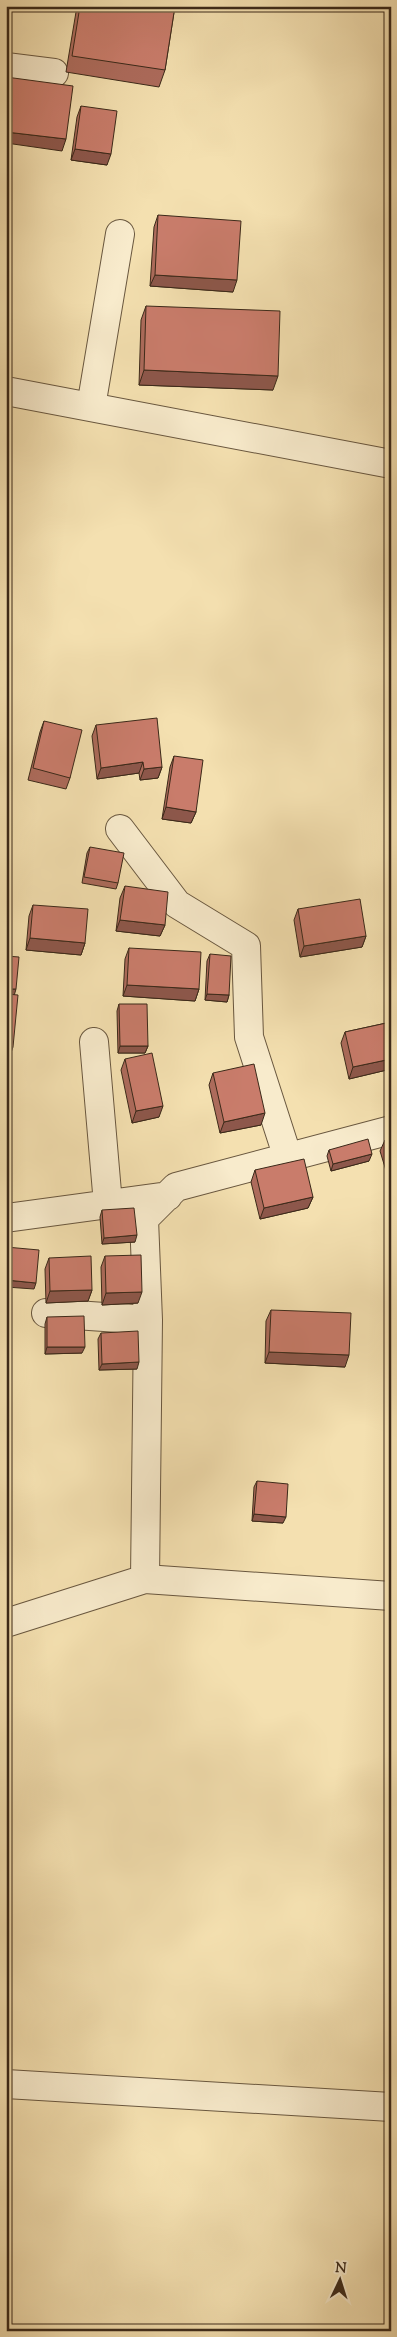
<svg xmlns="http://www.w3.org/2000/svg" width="397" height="2337" viewBox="0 0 397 2337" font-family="'Sorts Mill Goudy',serif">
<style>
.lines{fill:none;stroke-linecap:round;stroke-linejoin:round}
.minor-casing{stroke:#69573f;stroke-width:30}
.minor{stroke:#f8ebcc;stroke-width:28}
.wall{fill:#ad6b5c;stroke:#3b2919}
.shaded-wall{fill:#8d574b;stroke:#3b2919}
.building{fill:#c97c6b;stroke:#3b2919}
</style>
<rect width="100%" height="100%" fill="#f4e0b0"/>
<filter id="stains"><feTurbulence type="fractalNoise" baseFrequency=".004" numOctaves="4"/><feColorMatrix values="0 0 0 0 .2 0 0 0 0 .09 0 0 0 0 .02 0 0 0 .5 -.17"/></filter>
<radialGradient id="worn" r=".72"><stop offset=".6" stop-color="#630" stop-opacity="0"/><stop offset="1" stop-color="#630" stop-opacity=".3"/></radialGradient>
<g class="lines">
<!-- minor casing -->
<g class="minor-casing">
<path id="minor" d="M6,67L54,73
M6,391L391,464
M91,407L120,234
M120,829L177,904L246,946L249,1037L288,1158
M94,1042L108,1204
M6,1218L168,1196
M46,1313L148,1320
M145,1579L148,1320L144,1219L176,1187L391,1130
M6,1623L145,1579L391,1596
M6,2084L391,2107"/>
</g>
<!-- minor -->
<use href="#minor" class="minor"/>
</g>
<!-- wall -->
<path class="wall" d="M77,6H175L165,70L159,87L66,72Z
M81,106L107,165L71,160L77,117Z
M158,215L233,292L150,286L154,227Z
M146,306L273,390L139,385L141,320Z
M44,721L70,778L66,789L28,780L40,732Z
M96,725L162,767L158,778L140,780L139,773L97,779L92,736Z
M174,756L196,812L191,823L162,819L170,767Z
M90,847L118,883L116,889L82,883L87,853Z
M125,886L165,925L160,936L116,931L120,898Z
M33,905L85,943L81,955L26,950L29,916Z
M298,909L366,936L362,947L300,957L294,920Z
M129,948L199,989L195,1001L123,996L125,959Z
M210,954L229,995L227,1002L205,1000L207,961Z
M119,1004L148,1046L145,1053H118L117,1011Z
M391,1022V1069L349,1079L341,1043L345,1032Z
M125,1059L159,1117L132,1123L121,1070Z
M213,1073L261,1125L220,1133L209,1085Z
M391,1138V1187L380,1151L385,1140Z
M329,1150L369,1161L331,1171L327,1156Z
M255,1170L313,1197L308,1208L260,1219L251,1182Z
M102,1210L135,1242L102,1244L100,1217Z
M105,1256L138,1303L102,1305L101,1267Z
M49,1258L92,1290L88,1301L46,1303L45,1269Z
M271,1310L345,1367L265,1363L266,1321Z
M47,1317L82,1353L45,1354V1324Z
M101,1333L137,1369L99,1370L98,1339Z
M257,1481L283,1523L252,1521L254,1487Z"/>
<!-- shaded-wall -->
<path class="shaded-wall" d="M6,132L66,139L62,151L6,143Z
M75,149L111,154L107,165L71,160Z
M155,275L237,280L233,292L150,286Z
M144,370L278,376L273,390L139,385Z
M143,762L139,773L97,779L101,768Z
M162,767L158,778L140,780L144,769Z
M166,807L196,812L191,823L162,819Z
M120,920L165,925L160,936L116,931Z
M366,936L362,947L300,957L304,946Z
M30,938L85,943L81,955L26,950Z
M127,985L199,989L195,1001L123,996Z
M6,989H16L14,996L6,995Z
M207,994L229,995L227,1002L205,1000Z
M120,1046H148L145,1053H118Z
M6,1047H13L9,1059L6,1058Z
M391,1059V1069L349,1079L353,1067Z
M163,1106L159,1117L132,1123L136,1111Z
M265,1113L261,1125L220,1133L224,1122Z
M372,1154L369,1161L331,1171L333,1164Z
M313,1197L308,1208L260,1219L264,1208Z
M137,1235L135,1242L102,1244L104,1238Z
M6,1280L36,1283L34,1289L6,1287Z
M92,1290L88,1301L46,1303L50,1291Z
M142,1292L138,1303L102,1305L106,1293Z
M47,1347H85L82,1353L45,1354Z
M269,1352L349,1355L345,1367L265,1363Z
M139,1362L137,1369L99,1370L102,1364Z
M254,1514L286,1517L283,1523L252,1521Z"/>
<!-- building -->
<path class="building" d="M80,6H175L165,70L72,56Z
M6,77L73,86L66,139L6,132Z
M81,106L117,111L111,154L75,149Z
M158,215L241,221L237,280L155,275Z
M146,306L280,311L278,376L144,370Z
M157,718L162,767L144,769L143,762L101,768L96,725Z
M44,721L82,730L70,778L33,768Z
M174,756L203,760L196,812L166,807Z
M90,847L124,853L118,883L84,877Z
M125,886L168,892L165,925L120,920Z
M360,899L366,936L304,946L298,909Z
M33,905L88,909L85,943L30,938Z
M129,948L201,952L199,989L127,985Z
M210,954L231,956L229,995L207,994Z
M6,956L19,957L16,989H6Z
M6,994L18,995L13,1047H6Z
M119,1004H147L148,1046H120Z
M391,1022V1059L353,1067L345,1032Z
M152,1053L163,1106L136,1111L125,1059Z
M254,1064L265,1113L224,1122L213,1073Z
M391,1138V1162L385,1140Z
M368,1139L372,1154L333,1164L329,1150Z
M304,1159L313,1197L264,1208L255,1170Z
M134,1208L137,1235L104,1238L102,1210Z
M6,1247L39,1250L36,1283L6,1280Z
M141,1255L142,1292L106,1293L105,1256Z
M91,1256L92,1290L50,1291L49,1258Z
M271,1310L351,1313L349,1355L269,1352Z
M84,1316L85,1347H47V1317Z
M138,1331L139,1362L102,1364L101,1333Z
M257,1481L288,1484L286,1517L254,1514Z"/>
<!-- margin -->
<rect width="397" height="2337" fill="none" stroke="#f4e0b0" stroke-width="25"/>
<rect x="8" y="8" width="382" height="2322" fill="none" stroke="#3b2919" stroke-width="2.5"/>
<rect x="12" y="12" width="372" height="2312" fill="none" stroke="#3b2919"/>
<!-- north arrow -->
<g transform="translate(340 2280) rotate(4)" stroke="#f8ebcc" stroke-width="4" paint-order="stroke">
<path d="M0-4L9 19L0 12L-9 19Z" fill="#3b2919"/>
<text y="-8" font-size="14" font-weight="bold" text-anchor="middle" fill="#3b2919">N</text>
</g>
<rect width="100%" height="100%" filter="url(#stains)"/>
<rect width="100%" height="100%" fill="url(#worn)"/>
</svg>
